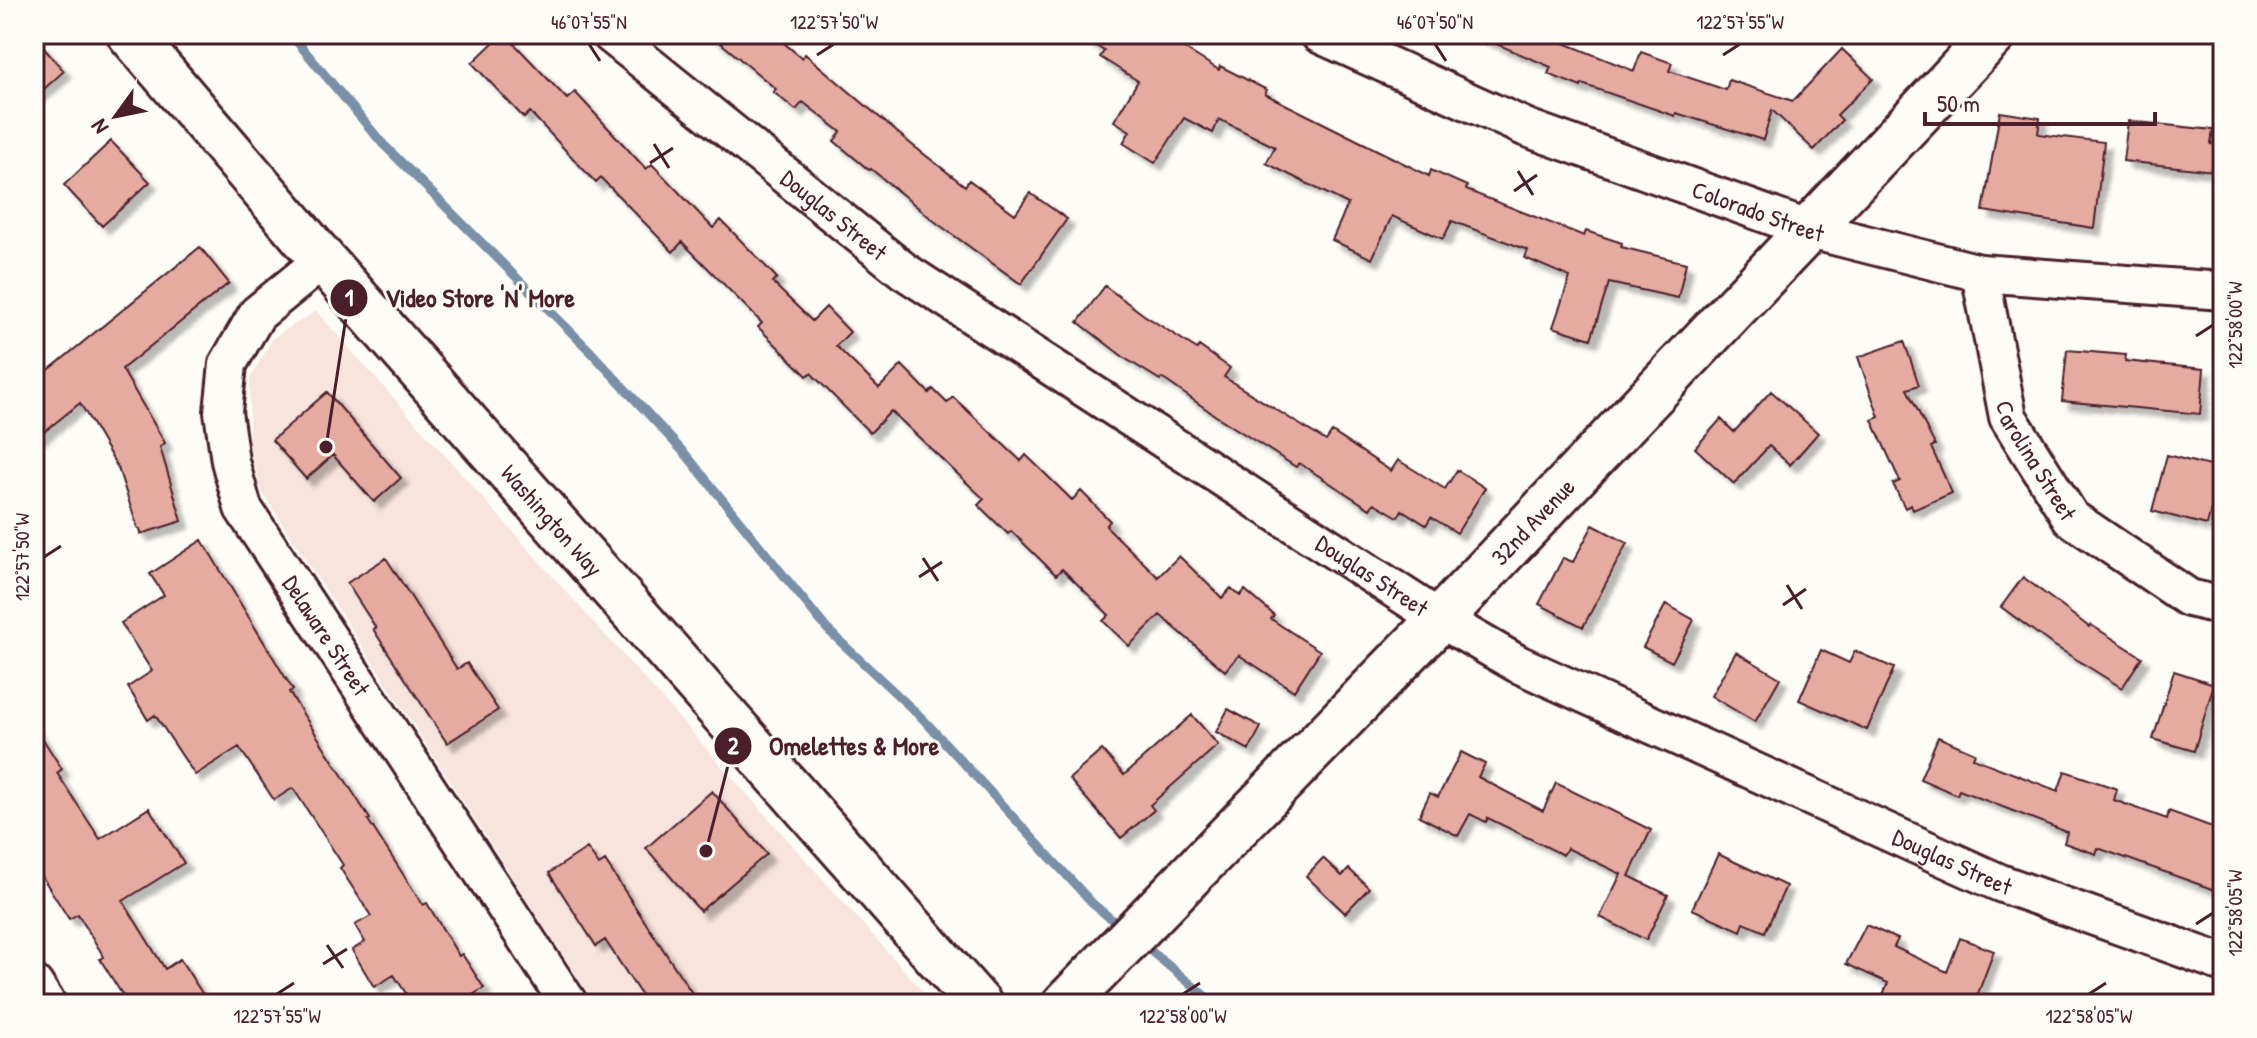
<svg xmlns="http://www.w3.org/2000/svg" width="2257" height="1038" viewBox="0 0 2257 1038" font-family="'Patrick Hand',sans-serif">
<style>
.built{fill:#f6e4dd}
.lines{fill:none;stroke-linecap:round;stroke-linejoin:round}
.stream{stroke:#7990a7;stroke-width:9}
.building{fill:#e5aba0;stroke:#4a1f2b;stroke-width:2;filter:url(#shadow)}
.street-casing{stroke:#4a1f2b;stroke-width:42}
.secondary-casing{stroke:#4a1f2b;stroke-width:50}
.street{stroke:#fdfcf7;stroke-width:36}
.secondary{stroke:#fdfcf7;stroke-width:44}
.ticks{fill:none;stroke:#4a1f2b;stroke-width:3}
.labels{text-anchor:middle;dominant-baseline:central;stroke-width:6;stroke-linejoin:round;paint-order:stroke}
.street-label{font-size:24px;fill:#4a1f2b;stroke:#fdfcf7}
.leader{fill:none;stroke:#4a1f2b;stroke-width:3}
.callout-dot{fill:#4a1f2b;stroke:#fdfcf7;stroke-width:3}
.mark-label{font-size:24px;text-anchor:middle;font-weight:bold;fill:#fff}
.callout-label{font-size:26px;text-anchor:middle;font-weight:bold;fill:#4a1f2b;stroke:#fdfcf7;stroke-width:6;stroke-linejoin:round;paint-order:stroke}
.neatline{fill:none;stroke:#4a1f2b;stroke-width:3}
.ticks-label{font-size:20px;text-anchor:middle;fill:#4a1f2b}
</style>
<defs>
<filter id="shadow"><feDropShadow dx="7" dy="7" stdDeviation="2" flood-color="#0004"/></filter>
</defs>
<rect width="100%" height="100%" fill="#fdfcf7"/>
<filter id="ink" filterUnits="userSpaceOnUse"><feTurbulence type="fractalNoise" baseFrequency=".0125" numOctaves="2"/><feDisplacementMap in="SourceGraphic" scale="16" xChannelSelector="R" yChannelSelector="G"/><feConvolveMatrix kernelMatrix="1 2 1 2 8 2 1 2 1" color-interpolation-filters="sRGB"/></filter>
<g filter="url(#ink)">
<!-- built -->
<path class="built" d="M316,311L934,1004H595L262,492L249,446L250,379L273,338Z"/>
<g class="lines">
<!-- stream -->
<path class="stream" d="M293,37L383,144L591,352L688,457L827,629L923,719L1093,904L1122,928
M1140,942L1210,1000L1360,1004"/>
</g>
<!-- building -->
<path class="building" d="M502,34H505L567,99L575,92L646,169L652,164L713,228L721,220L777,278L772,282L812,321L826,307L850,332L836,346L879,388L902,365L929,393L933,389L947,403L953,397L1021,461L1026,455L1072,500L1081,491L1110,521L1106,526L1158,577L1179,556L1222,598L1231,588L1240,596L1245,590L1274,615L1271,619L1320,651L1294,691L1239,655L1225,671L1160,615L1129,646L1103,621L1109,615L1062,569L1056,575L1011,531L1008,534L978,505L984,499L891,411L870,433L811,373L807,376L758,327L762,323L682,242L673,252L601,178L596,183L530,112L524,118L472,63Z
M710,34H773L802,58L805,54L911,144L965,186L969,180L1015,214L1030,193L1067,219L1021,284L938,224L871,169L869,170L834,141L841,132L803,102L796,110L773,92L776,89Z
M1078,34H1161L1219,70L1220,66L1267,90L1265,94L1429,176L1431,170L1467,186L1466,190L1584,236L1586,231L1622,243L1621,247L1686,263L1678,298L1609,283L1591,339L1553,327L1570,277L1525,258L1528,250L1452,221L1443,239L1392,216L1372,259L1332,240L1348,204L1266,163L1275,147L1219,119L1213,133L1184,118L1155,163L1123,143L1130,131L1114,121L1138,81L1100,57L1104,51Z
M1473,34H1542L1634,71L1641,52L1672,63L1669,71L1726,90L1729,80L1793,101L1842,49L1873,79L1837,115L1842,120L1814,150L1772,110L1763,140L1676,113L1675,116L1582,84L1581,87L1548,74L1551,67Z
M34,37L64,71L34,98Z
M2000,112L2040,118L2038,134L2104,142L2094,228L1983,211Z
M2128,121L2213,130L2211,144L2223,145V172L2123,161Z
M111,141L150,182L102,226L64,185Z
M200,247L229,283L122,369L165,443L160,447L182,521L141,534L140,529H138L118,468L80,403L34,440V382Z
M1105,286L1144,315L1197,349L1199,346L1230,368L1224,377L1326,441L1332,432L1391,471L1398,460L1445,489L1457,470L1485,488L1457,533L1431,517L1426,525L1402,510L1398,517L1374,503L1370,509L1299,463L1296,467L1216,416L1162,378L1160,380L1126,359L1078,322Z
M1904,341L1919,385L1907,389L1935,445L1931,447L1952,493L1913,510L1911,505L1905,508L1893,484L1900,481L1872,420L1879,417L1858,357Z
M2067,350L2126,355L2125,361L2204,369L2200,414L2062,401Z
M1771,391L1818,433L1790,465L1769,446L1734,484L1695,448L1721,419L1734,432Z
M327,392L401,478L374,502L333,455L306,479L272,440Z
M2167,455L2221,469L2207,525L2152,511Z
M1593,525L1627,543L1583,627L1539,604L1563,558L1573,562Z
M202,540L293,690L289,692L370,819L368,820L423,905L427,903L459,956L462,954L484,988L458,1004H413L394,975L374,987L352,950L365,942L355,925L371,916L340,868L343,865L293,788L274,800L239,747L195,775L155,715L148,720L128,687L152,671L121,623L164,595L150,574Z
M386,558L457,669L467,663L498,710L447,743L373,629L376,628L347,583Z
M2023,577L2089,627L2091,625L2142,657L2122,688L2050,643L2001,607Z
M1666,604L1694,620L1672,662L1643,647Z
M1821,650L1849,663L1855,651L1894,668L1867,730L1799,700Z
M1736,652L1780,678L1755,722L1711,696Z
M2174,671L2214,684L2194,751L2153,739Z
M1228,709L1261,727L1249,750L1216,732Z
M1192,715L1218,745L1150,805L1154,810L1121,838L1069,779L1102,750L1124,775Z
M34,725L62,769L57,773L100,839L149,808L184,863L123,901L165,969L180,959L209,1004H128L100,959L104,957L78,914L69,919L34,864Z
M1938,737L1975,753L1973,758L2058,791L2065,771L2117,789L2114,800L2167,819L2169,811L2223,831V893L2098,848L2096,854L2064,843L2067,832L1959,790L1957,795L1920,779Z
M1461,752L1485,764L1478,777L1543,811L1556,783L1651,830L1629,876L1668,895L1646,940L1600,917L1621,874L1567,848L1563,855L1488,818L1486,822L1470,814L1458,836L1419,816L1430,793L1438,797Z
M712,791L767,854L700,911L646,848Z
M587,848L599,865L605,861L699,1004H647L605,940L596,946L549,873Z
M1718,854L1786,886L1765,932L1744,923L1741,931L1692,909Z
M1323,858L1342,876L1349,869L1369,888L1345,913L1306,876Z
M1866,925L1898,939L1894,947L1947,972L1960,938L1994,951L1974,1004H1879L1888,983L1846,964Z"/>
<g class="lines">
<!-- street casing -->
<g class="street-casing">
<g id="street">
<path id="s1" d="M610,34L904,271L1440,619L1518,664L2000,883L2223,963"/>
<path id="s2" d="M1319,34L1527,128L1810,230L1980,273L2223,291"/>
<path id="s3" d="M323,260L257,314L228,364L223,412L230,461L243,508L569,1004"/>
<path id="s4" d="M1980,273L2008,417L2071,518L2189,598L2223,606"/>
<path d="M34,984L47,1004"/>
</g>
</g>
<!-- secondary casing -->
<g class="secondary-casing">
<g id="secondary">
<path id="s5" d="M130,34L323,260L979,1004"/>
<path id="s6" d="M1065,1004L1440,619L1994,34"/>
</g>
</g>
<!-- street -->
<use href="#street" class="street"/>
<!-- secondary -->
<use href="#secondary" class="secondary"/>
</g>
</g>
<!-- ticks -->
<path class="ticks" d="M589,44L600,61M1435,44L1446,61M817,55L834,44M1723,55L1740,44M654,144L669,168M650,163L673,148M1518,171L1533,195M1514,191L1537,175M2196,336L2213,325M44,557L61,546M923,558L938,581M919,577L942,562M1787,585L1802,609M1783,605L1806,589M2196,924L2213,913M327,945L343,968M323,964L347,949M277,994L294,983M1183,994L1200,983M2089,994L2106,983"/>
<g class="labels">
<!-- street labels -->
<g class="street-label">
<text stroke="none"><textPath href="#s2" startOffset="474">Colorado Street</textPath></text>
<text stroke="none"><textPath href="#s1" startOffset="288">Douglas Street</textPath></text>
<text stroke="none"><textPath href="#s4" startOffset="198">Carolina Street</textPath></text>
<text stroke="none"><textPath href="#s5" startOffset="644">Washington Way</textPath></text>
<text stroke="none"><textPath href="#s6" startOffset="672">32nd Avenue</textPath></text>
<text stroke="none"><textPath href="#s1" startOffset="936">Douglas Street</textPath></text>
<text stroke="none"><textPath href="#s3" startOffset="442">Delaware Street</textPath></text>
<text stroke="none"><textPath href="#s1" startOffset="1584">Douglas Street</textPath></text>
</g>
</g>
<!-- callouts -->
<path class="leader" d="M326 447L349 298M706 851L733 746"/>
<g class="callout-dot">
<circle cx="326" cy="447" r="8"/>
<circle cx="706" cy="851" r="8"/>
<circle cx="349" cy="298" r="20"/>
<circle cx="733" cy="746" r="20"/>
</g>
<g class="mark-label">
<text x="349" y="306">1</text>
<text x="733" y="754">2</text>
</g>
<g class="callout-label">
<text x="480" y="307">Video Store 'N' More</text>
<text x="854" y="755">Omelettes &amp; More</text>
</g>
<!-- margin -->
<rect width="2257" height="1038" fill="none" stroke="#fdfcf7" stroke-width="88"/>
<!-- north arrow -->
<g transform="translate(116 116) rotate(237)" stroke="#fdfcf7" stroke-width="6" paint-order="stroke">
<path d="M0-6L14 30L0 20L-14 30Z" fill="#4a1f2b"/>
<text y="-12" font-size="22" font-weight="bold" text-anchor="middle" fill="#4a1f2b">N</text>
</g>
<!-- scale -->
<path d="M1925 112v12h230v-12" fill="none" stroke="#4a1f2b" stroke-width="4"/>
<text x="1937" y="112" font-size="24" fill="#4a1f2b" stroke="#fdfcf7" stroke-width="6" paint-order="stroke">50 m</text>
<rect x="44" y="44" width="2169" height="950" class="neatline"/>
<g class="ticks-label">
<text x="589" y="29">46°07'55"N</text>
<text x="834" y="29">122°57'50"W</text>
<text x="1435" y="29">46°07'50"N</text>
<text x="1740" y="29">122°57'55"W</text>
<text transform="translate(2235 325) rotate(-90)" y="7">122°58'00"W</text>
<text transform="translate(22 557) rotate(-90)" y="7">122°57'50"W</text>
<text transform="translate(2235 913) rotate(-90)" y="7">122°58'05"W</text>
<text x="277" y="1023">122°57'55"W</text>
<text x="1183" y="1023">122°58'00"W</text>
<text x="2089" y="1023">122°58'05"W</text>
</g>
</svg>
